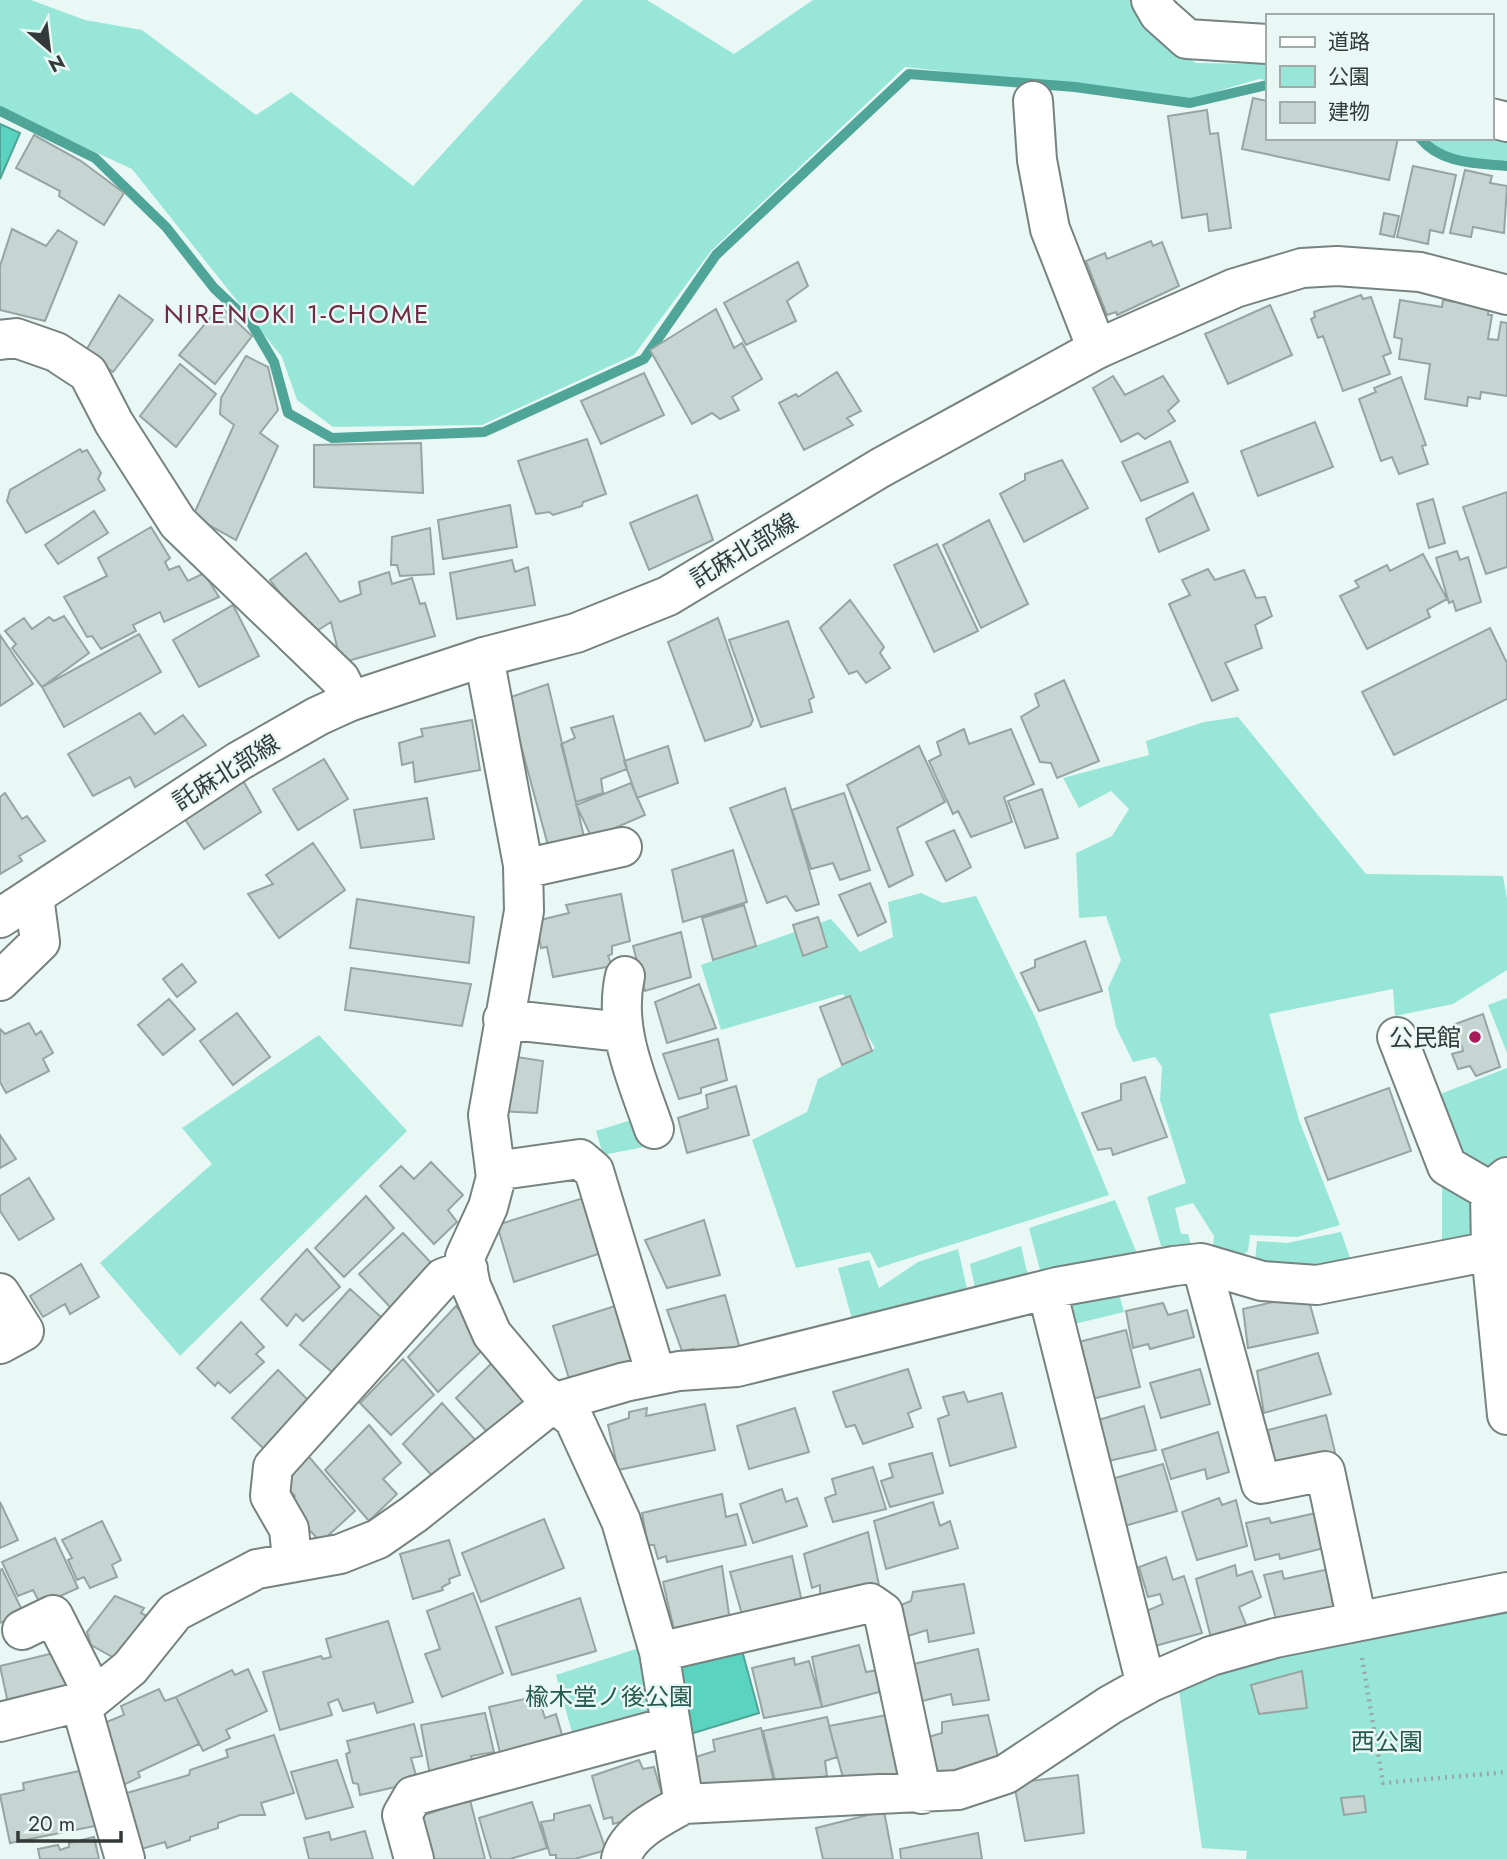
<svg xmlns="http://www.w3.org/2000/svg" width="1507" height="1859" viewBox="0 0 1507 1859" font-family="Jost,'Noto Sans JP',sans-serif">
<style>
.green{fill:#98e6d7}
.water{fill:#5ad3c0;stroke:#4fa598;stroke-width:2}
.lines{fill:none;stroke-linecap:round;stroke-linejoin:round}
.stream{stroke:#4fa598;stroke-width:10}
.building{fill:#c7d5d2;stroke:#97a5a2;stroke-width:2}
.minor-casing{stroke:#768380;stroke-width:42}
.major-casing{stroke:#768380;stroke-width:42}
.path{stroke:#9ca7a5;stroke-width:4.5;stroke-dasharray:2 5;stroke-linecap:butt}
.minor{stroke:#fff;stroke-width:38}
.major{stroke:#fff;stroke-width:38}
.poi-dot{fill:#a81a5a;stroke:#e9f8f5;stroke-width:2.5}
.labels{text-anchor:middle;dominant-baseline:central;stroke-width:5;stroke-linejoin:round;paint-order:stroke}
.street-label{font-size:24px;fill:#343a39;stroke:#e9f8f5}
.poi-label{font-size:24px;fill:#343a39;stroke:#e9f8f5;text-anchor:end}
.park-label{font-size:24px;fill:#275a51;stroke:#e9f8f5}
.neighbourhood-label{font-size:26px;letter-spacing:2px;fill:#6f2b44;stroke:#e9f8f5}
</style>
<rect width="100%" height="100%" fill="#e9f8f5"/>
<!-- green -->
<path class="green" d="M0,0H31L85,20L142,30L256,115L291,92L413,186L583,0H647L734,54L813,0H1132L1157,39L1196,63L1267,64V80L1259,79L1191,99L905,67L711,251L634,355L482,425L333,427L297,400L282,357L132,169L0,108Z
M1426,138H1491L1507,142V164L1481,167L1432,145Z
M1238,717L1366,874L1503,876L1507,899V970L1453,1004L1395,1016L1393,989L1269,1014L1299,1120L1340,1225L1297,1237L1250,1235L1248,1251L1230,1264L1212,1259L1214,1236L1193,1203L1175,1208L1181,1234H1188L1191,1246H1161L1147,1197L1186,1183L1160,1100L1162,1067L1155,1057L1133,1062L1116,1027L1108,988L1121,960L1106,916L1079,918L1076,853L1112,836L1129,809L1111,791L1079,808L1063,778L1149,755L1146,741L1204,722Z
M921,893L943,903L976,896L1036,1019L1109,1195L878,1268L870,1252L796,1268L752,1140L807,1112L818,1079L875,1048L843,994L721,1030L701,965L831,919L860,952L893,937L888,902Z
M1507,998V1053L1488,1005Z
M319,1035L407,1131L180,1356L100,1263L212,1164L182,1128Z
M1507,1068V1160L1474,1236L1442,1242V1174L1425,1100Z
M641,1117L649,1146L603,1155L596,1131Z
M1115,1200L1138,1256L1042,1278L1029,1228Z
M1341,1232L1351,1261L1296,1268L1255,1261L1257,1241L1287,1243Z
M1021,1246L1029,1280L976,1293L970,1264Z
M958,1249L968,1293L853,1323L838,1268L869,1260L879,1288L918,1262Z
M1116,1284L1124,1312L1062,1327L1055,1298Z
M1507,1604V1859H1246L1247,1851L1202,1848L1177,1677Z
M645,1646L651,1721L575,1743L556,1675Z"/>
<!-- water -->
<path class="water" d="M0,124L20,133L0,179Z
M740,1643L759,1713L684,1736L681,1660Z"/>
<g class="lines">
<!-- stream -->
<path class="stream" d="M0,111L95,158L166,227L214,288L251,323L274,362L288,413L332,438L484,432L644,359L716,255L909,74L1075,87L1190,103L1267,85
M1420,138C1441,164 1476,163 1507,166"/>
</g>
<!-- building -->
<path class="building" d="M1253,98L1267,101V138H1398L1389,180L1242,149Z
M1207,110L1210,134L1218,133L1231,228L1209,231L1207,214L1182,218L1168,116Z
M34,135L81,161L124,193L104,225L59,196L60,191L16,168Z
M1413,166L1456,175L1443,233L1430,230L1428,244L1397,237Z
M1465,170L1492,176L1490,183L1507,186L1504,233L1473,227L1471,237L1450,233Z
M1384,213L1399,216L1394,237L1380,234Z
M12,229L46,246L58,230L77,242L45,321L0,310V266Z
M1151,241L1153,246L1162,242L1179,286L1117,315L1116,312L1107,315L1086,261L1105,253L1107,259Z
M798,262L808,286L787,301L796,321L746,345L724,303Z
M119,295L153,320L113,372L85,352Z
M1361,295L1363,299L1371,297L1391,353L1383,356L1390,374L1343,391L1323,336L1318,338L1311,319L1315,317L1314,312Z
M1400,300L1442,307L1443,300L1489,307L1488,315H1492L1488,339L1498,340L1501,322L1507,323V396L1481,392L1480,399L1468,397L1467,406L1425,399L1430,364L1399,359L1402,339L1394,337Z
M1270,305L1292,355L1228,384L1205,334Z
M220,306L252,336L215,384L179,355Z
M716,309L734,348L742,343L762,379L732,397L739,410L720,419L712,413L692,424L650,350Z
M246,356L268,367L278,410L260,433L278,446L236,540L193,516L234,425L220,414L221,398Z
M180,364L216,394L176,447L140,416Z
M837,372L861,411L847,418L853,425L804,450L779,403L796,394L798,397Z
M644,373L664,415L601,444L581,401Z
M1113,376L1125,395L1163,376L1179,401L1168,411L1175,421L1145,439L1138,433L1121,442L1093,388Z
M1401,377L1426,445L1422,446L1428,464L1399,474L1392,457L1381,461L1359,399L1376,392L1374,388Z
M1315,422L1333,467L1258,496L1241,451Z
M587,439L606,494L583,502L582,506L553,515L549,512L536,514L518,461Z
M1170,441L1188,482L1141,501L1122,462Z
M421,443L423,493L314,487V445Z
M80,449L82,452L87,450L101,473L98,479L105,490L26,533L7,501L10,490Z
M1062,460L1088,508L1024,542L1000,494L1025,480V474Z
M1507,492V567L1486,574L1463,507Z
M1193,493L1209,530L1159,552L1146,519Z
M697,495L713,540L649,570L630,523Z
M1433,499L1445,543L1429,548L1417,504Z
M510,505L517,547L443,559L438,520Z
M94,511L108,533L58,564L45,545Z
M989,520L1028,604L981,628L943,545Z
M151,527L170,558L165,562L169,570L179,566L188,581L204,573L219,597L164,622L160,612L133,625L136,631L101,649L92,636L87,637L64,597L107,576L98,558Z
M430,528L434,574L400,576L397,565H391L392,537Z
M937,544L978,631L934,652L894,565Z
M1457,551L1460,560L1468,557L1481,602L1456,611L1453,601L1449,603L1436,558Z
M306,553L340,602L361,594L359,582L389,572L392,584L412,578L420,604L425,603L435,636L341,663L331,622L312,634L270,580Z
M1423,554L1447,599L1427,610L1430,617L1367,649L1340,596L1359,587L1355,581L1387,565L1390,571Z
M512,560L515,572L528,567L535,605L457,619L450,573Z
M1208,569L1215,580L1244,570L1256,598L1265,597L1272,616L1255,625L1262,648L1225,663L1238,690L1212,701L1169,604L1190,595L1182,580Z
M850,600L884,647L880,653L890,668L866,683L857,671L849,674L820,628Z
M233,605L259,656L199,687L173,640Z
M64,616L89,653L42,687L12,648L16,644L5,631L24,618L32,629L49,617L54,621Z
M718,618L753,720L750,726L705,741L668,642Z
M788,621L814,697L809,700L812,712L761,727L729,640Z
M1490,628L1507,663V699L1394,755L1362,692Z
M139,634L161,672L64,727L42,687Z
M0,635L33,684L0,706Z
M1064,680L1099,761L1057,778L1051,763L1040,762L1021,717L1039,706L1035,694Z
M548,684L585,841L549,849L508,698Z
M140,713L155,734L183,715L206,745L135,787L130,777L93,796L68,754Z
M613,716L627,769L601,779L603,793L576,802L561,744L575,738L571,728Z
M472,720L480,770L415,782L413,762L402,765L399,743L423,736L421,729Z
M964,729L969,744L1011,729L1034,784L1004,797L1012,822L971,837L958,811L953,814L929,761L941,755L937,742Z
M668,746L678,783L637,798L624,761Z
M919,746L945,802L897,828L913,875L889,887L847,785Z
M324,759L348,799L298,830L273,789Z
M241,777L261,812L204,849L183,816Z
M631,783L645,815L592,838L576,805Z
M785,788L819,904L796,911L786,896L767,903L730,808Z
M1042,789L1058,838L1025,848L1008,801Z
M5,793L22,819L27,816L45,841L19,856L22,861L0,874V797Z
M844,793L870,870L840,880L833,863L811,869L792,810Z
M427,798L434,839L361,848L354,810Z
M954,830L971,867L946,881L926,842Z
M313,843L345,890L279,938L248,894L273,884L266,875Z
M733,850L747,902L683,922L672,870Z
M870,883L886,922L858,936L839,895Z
M621,894L630,941L612,946V954L608,956L612,966L553,977L547,947L541,948L536,921L569,913L566,905Z
M357,899L474,917L469,963L350,948Z
M744,905L756,946L713,960L702,918Z
M818,917L827,947L803,956L793,925Z
M681,932L691,977L645,991L633,946Z
M1085,941L1102,991L1039,1011L1021,973L1035,967V960Z
M182,964L196,982L177,997L163,979Z
M351,968L471,984L462,1026L345,1010Z
M699,984L716,1028L667,1043L655,1002Z
M850,996L872,1051L842,1065L820,1007Z
M169,999L195,1029L163,1055L138,1025Z
M237,1013L270,1057L233,1085L200,1041Z
M1483,1014L1500,1067L1476,1076L1470,1066L1458,1069L1452,1054L1463,1051L1455,1024Z
M29,1023L36,1035L41,1031L53,1053L43,1059L49,1071L6,1093L0,1082V1029L5,1034Z
M718,1039L727,1080L701,1088V1093L679,1099L663,1054Z
M510,1056L543,1061L537,1113L500,1111Z
M1145,1077L1167,1137L1113,1155L1111,1148L1098,1150L1082,1113L1121,1100V1084Z
M736,1086L749,1135L687,1153L678,1118L708,1108L706,1095Z
M1389,1088L1411,1151L1328,1180L1305,1118Z
M0,1135L16,1159L0,1168Z
M431,1162L463,1195L448,1210L457,1222L434,1244L380,1186L401,1166L414,1179Z
M29,1178L54,1219L19,1240L0,1211V1196Z
M366,1196L394,1228L344,1277L315,1248Z
M590,1196L607,1251L514,1282L497,1225Z
M704,1220L720,1275L667,1288L645,1240Z
M403,1233L434,1266L391,1308L359,1274Z
M307,1249L340,1287L303,1321L296,1314L287,1326L261,1299Z
M81,1264L99,1297L70,1314L65,1304L43,1317L30,1296Z
M350,1289L382,1318L332,1372L300,1345Z
M1307,1294L1318,1333L1248,1348L1243,1309Z
M725,1295L740,1349L697,1361L694,1349L682,1351L667,1310Z
M1163,1303L1168,1315L1187,1310L1194,1337L1150,1349L1148,1344L1133,1348L1126,1311Z
M456,1306L489,1344L438,1392L408,1357Z
M615,1306L632,1362L570,1382L553,1326Z
M241,1322L264,1347L256,1354L264,1362L230,1393L218,1382L215,1386L197,1368Z
M1126,1330L1140,1387L1084,1401L1071,1344Z
M1318,1353L1331,1394L1264,1413L1257,1371Z
M497,1358L532,1397L490,1435L456,1398Z
M403,1359L434,1395L391,1435L360,1403Z
M908,1369L921,1408L908,1413L913,1427L863,1444L855,1425L846,1427L833,1392Z
M1200,1369L1210,1404L1161,1418L1150,1383Z
M278,1370L311,1403L265,1450L232,1418Z
M964,1392L968,1402L1002,1393L1016,1447L950,1466L938,1419L949,1415L943,1397Z
M442,1403L477,1442L435,1479L403,1444Z
M705,1404L715,1450L618,1470L608,1425L629,1418V1412L647,1408L646,1416Z
M1144,1406L1156,1450L1100,1463L1089,1423Z
M795,1408L809,1452L749,1469L737,1426Z
M1326,1415L1335,1452L1275,1469L1268,1430Z
M369,1425L401,1463L383,1479L397,1494L369,1521L325,1470Z
M1218,1432L1229,1472L1207,1479L1205,1469L1171,1479L1162,1450Z
M304,1451L355,1511L321,1542L286,1506L295,1496L277,1476Z
M932,1453L943,1493L890,1507L881,1481L893,1477L889,1464Z
M1163,1464L1177,1511L1114,1529L1102,1482Z
M873,1467L886,1509L833,1522L825,1498L836,1494L832,1479Z
M782,1489L786,1502L797,1498L807,1526L753,1543L740,1504Z
M722,1494L726,1517L737,1514L746,1545L667,1562L666,1556L658,1559L654,1545H648L642,1513Z
M1219,1498L1222,1505L1236,1500L1247,1546L1197,1560L1182,1512Z
M0,1502L18,1540L0,1548Z
M933,1502L940,1526L950,1521L958,1548L886,1569L874,1521Z
M1316,1513L1324,1548L1280,1559L1279,1554L1255,1560L1246,1523L1269,1518L1271,1523Z
M544,1519L564,1568L481,1602L462,1553Z
M102,1521L121,1560L112,1565L117,1577L90,1588L84,1577L77,1580L68,1560L72,1558L62,1540Z
M868,1532L879,1585L820,1601V1585L812,1588L804,1554Z
M55,1538L78,1588L41,1605L33,1590L18,1596L2,1562Z
M449,1540L460,1575L449,1579L450,1583L442,1587L443,1590L413,1599L400,1554Z
M792,1556L802,1602L743,1618L730,1572Z
M1166,1557L1173,1580L1184,1576L1202,1633L1155,1646L1144,1612L1163,1604L1160,1594L1148,1597L1139,1567Z
M1235,1565L1237,1576L1252,1571L1261,1597L1239,1607L1247,1627L1211,1638L1196,1579Z
M722,1566L730,1621L675,1634L663,1582Z
M2,1569L23,1612L0,1623V1570Z
M1329,1569L1333,1609L1276,1619L1264,1575L1282,1571L1284,1579Z
M964,1584L974,1633L929,1642L927,1630L905,1637L901,1605L911,1601L913,1592Z
M473,1593L503,1673L442,1697L425,1654L440,1649L427,1611Z
M115,1596L144,1608L141,1613L149,1617L118,1660L91,1645L87,1632Z
M580,1598L596,1651L512,1675L496,1627Z
M388,1621L413,1702L377,1713L374,1703L343,1711L338,1699L328,1703L332,1715L280,1730L263,1672L321,1656L323,1659L331,1657L326,1639Z
M859,1645L866,1672L878,1670L883,1691L822,1707L812,1657Z
M978,1649L989,1700L953,1705L951,1694L914,1703L905,1666Z
M58,1652L70,1694L9,1708L0,1666Z
M794,1658L795,1665L809,1661L822,1707L764,1718L752,1668Z
M248,1669L267,1711L226,1730L230,1738L203,1751L176,1697L232,1670L235,1675Z
M1302,1671L1307,1708L1259,1714L1251,1685Z
M159,1689L165,1701L176,1697L199,1744L138,1772L140,1777L117,1788L100,1744L111,1738L104,1723L124,1715L121,1706Z
M538,1696L545,1718L556,1714L565,1745L502,1761L489,1707Z
M485,1713L494,1752L471,1756L474,1766L430,1775L421,1725Z
M887,1715L900,1781L845,1785L829,1726Z
M988,1715L999,1761L936,1776L918,1740L942,1733V1722Z
M827,1717L837,1757L825,1761L827,1776L777,1789L763,1731Z
M414,1724L422,1756L411,1758L418,1782L360,1795L358,1784L353,1783L346,1754L350,1752L347,1741Z
M761,1728L774,1782L735,1794L730,1782L695,1792L686,1760L715,1751L713,1740Z
M274,1735L294,1793L261,1803L265,1815H240L218,1823V1828L190,1837V1840L167,1848L165,1842L138,1850L120,1795L189,1775L190,1770L228,1757L226,1750Z
M337,1760L353,1807L306,1819L291,1772Z
M639,1760L643,1769L654,1767L663,1798L635,1818L613,1824L612,1817L604,1819L592,1776Z
M84,1770L95,1826L10,1843L0,1795L24,1790L23,1783Z
M1078,1775L1084,1833L1025,1841L1014,1783Z
M1364,1796L1366,1812L1344,1815L1341,1798Z
M470,1800L485,1859H430L418,1817Z
M532,1802L547,1848L510,1859H491L479,1818Z
M590,1805L606,1850L575,1859H556V1855H550L541,1822L554,1820V1814Z
M884,1811L893,1859H823L816,1828Z
M365,1831L373,1859H309L304,1838L329,1832L331,1840Z
M978,1833L982,1859H901L900,1849Z
M94,1837L99,1859H40L38,1849L58,1845L60,1850L69,1847V1843Z"/>
<g class="lines">
<!-- minor casing -->
<g class="minor-casing">
<path id="minor" d="M1151,0L1159,14L1187,39L1267,44
M1033,101L1037,160L1050,229L1097,349
M1491,118L1507,122
M0,340L16,338L56,352L88,373L114,423L178,523L340,679L351,701
M484,657L523,865L524,911L488,1115L496,1177L488,1207L465,1257L471,1286L492,1334L540,1391L574,1419L621,1521L659,1652L684,1804
M523,869L622,847
M625,976C613,1029 637,1079 654,1129
M0,981L40,942L34,896
M503,1019L622,1032
M1397,1037L1447,1166L1490,1191
M495,1171L580,1159L594,1171L656,1375
M1507,1177L1490,1191L1491,1251L1507,1415
M1201,1263L1261,1484L1325,1471L1357,1621
M1047,1290L1146,1685
M0,1293L24,1331L0,1344
M292,1560L289,1529L270,1496L273,1467L443,1278L468,1269
M22,1630L53,1615L94,1696
M659,1652L870,1603L883,1612L922,1794
M80,1701L125,1859
M0,1722L92,1699L130,1668L175,1612L257,1569L340,1554L378,1539L414,1514L553,1403L625,1382L679,1371L737,1367L1057,1287L1174,1266L1201,1263L1262,1281L1317,1285L1491,1251
M414,1859L402,1815L413,1796L671,1726
M621,1859C628,1832 661,1817 684,1804L958,1790L1006,1774L1110,1705L1151,1682L1211,1656L1275,1638L1507,1592"/>
</g>
<!-- major casing -->
<g class="major-casing">
<path id="major" d="M0,918L239,761L318,716L351,701L484,657L576,633L668,596L880,468L1097,349L1235,288L1302,268L1337,266L1420,272L1507,295"/>
</g>
<!-- path -->
<path class="path" d="M1362,1658L1383,1783L1507,1772"/>
<!-- minor -->
<use href="#minor" class="minor"/>
<!-- major -->
<use href="#major" class="major"/>
</g>
<!-- markers -->
<circle class="poi-dot" cx="1475" cy="1037" r="7"/>
<g class="labels">
<!-- street labels -->
<g class="street-label">
<text transform="translate(744 550) rotate(-31)">託麻北部線</text>
<text transform="translate(226 772) rotate(-32)">託麻北部線</text>
</g>
<!-- poi labels -->
<g class="poi-label">
<text x="1461" y="1037">公民館</text>
</g>
<!-- park labels -->
<g class="park-label">
<text x="609" y="1696">楡木堂ノ後公園</text>
<text x="1387" y="1741">西公園</text>
</g>
<!-- neighbourhood labels -->
<g class="neighbourhood-label">
<text x="297" y="314">NIRENOKI 1-CHOME</text>
</g>
</g>
<!-- legend -->
<rect x="1266" y="14" width="228" height="126" fill="#e9f8f5" stroke="#a1acaa" stroke-width="2"/>
<rect x="1280" y="37" width="35" height="10" fill="#ffffff" stroke="#a1acaa" stroke-width="2"/>
<text x="1328" y="49" font-size="21" fill="#343a39">道路</text>
<rect x="1280" y="66" width="35" height="21" fill="#98e6d7" stroke="#a1acaa" stroke-width="2"/>
<text x="1328" y="84" font-size="21" fill="#343a39">公園</text>
<rect x="1280" y="102" width="35" height="21" fill="#c7d5d2" stroke="#a1acaa" stroke-width="2"/>
<text x="1328" y="119" font-size="21" fill="#343a39">建物</text>
<!-- north arrow -->
<g transform="translate(49 49) rotate(152)" stroke="#e9f8f5" stroke-width="5" paint-order="stroke">
<path d="M0-5L12 26L0 18L-12 26Z" fill="#343a39"/>
<text y="-10" font-size="19" font-weight="bold" text-anchor="middle" fill="#343a39">N</text>
</g>
<!-- scale -->
<path d="M18 1831v10h103v-10" fill="none" stroke="#343a39" stroke-width="3.5"/>
<text x="28" y="1831" font-size="21" fill="#343a39" stroke="#e9f8f5" stroke-width="5" paint-order="stroke">20 m</text>
</svg>
